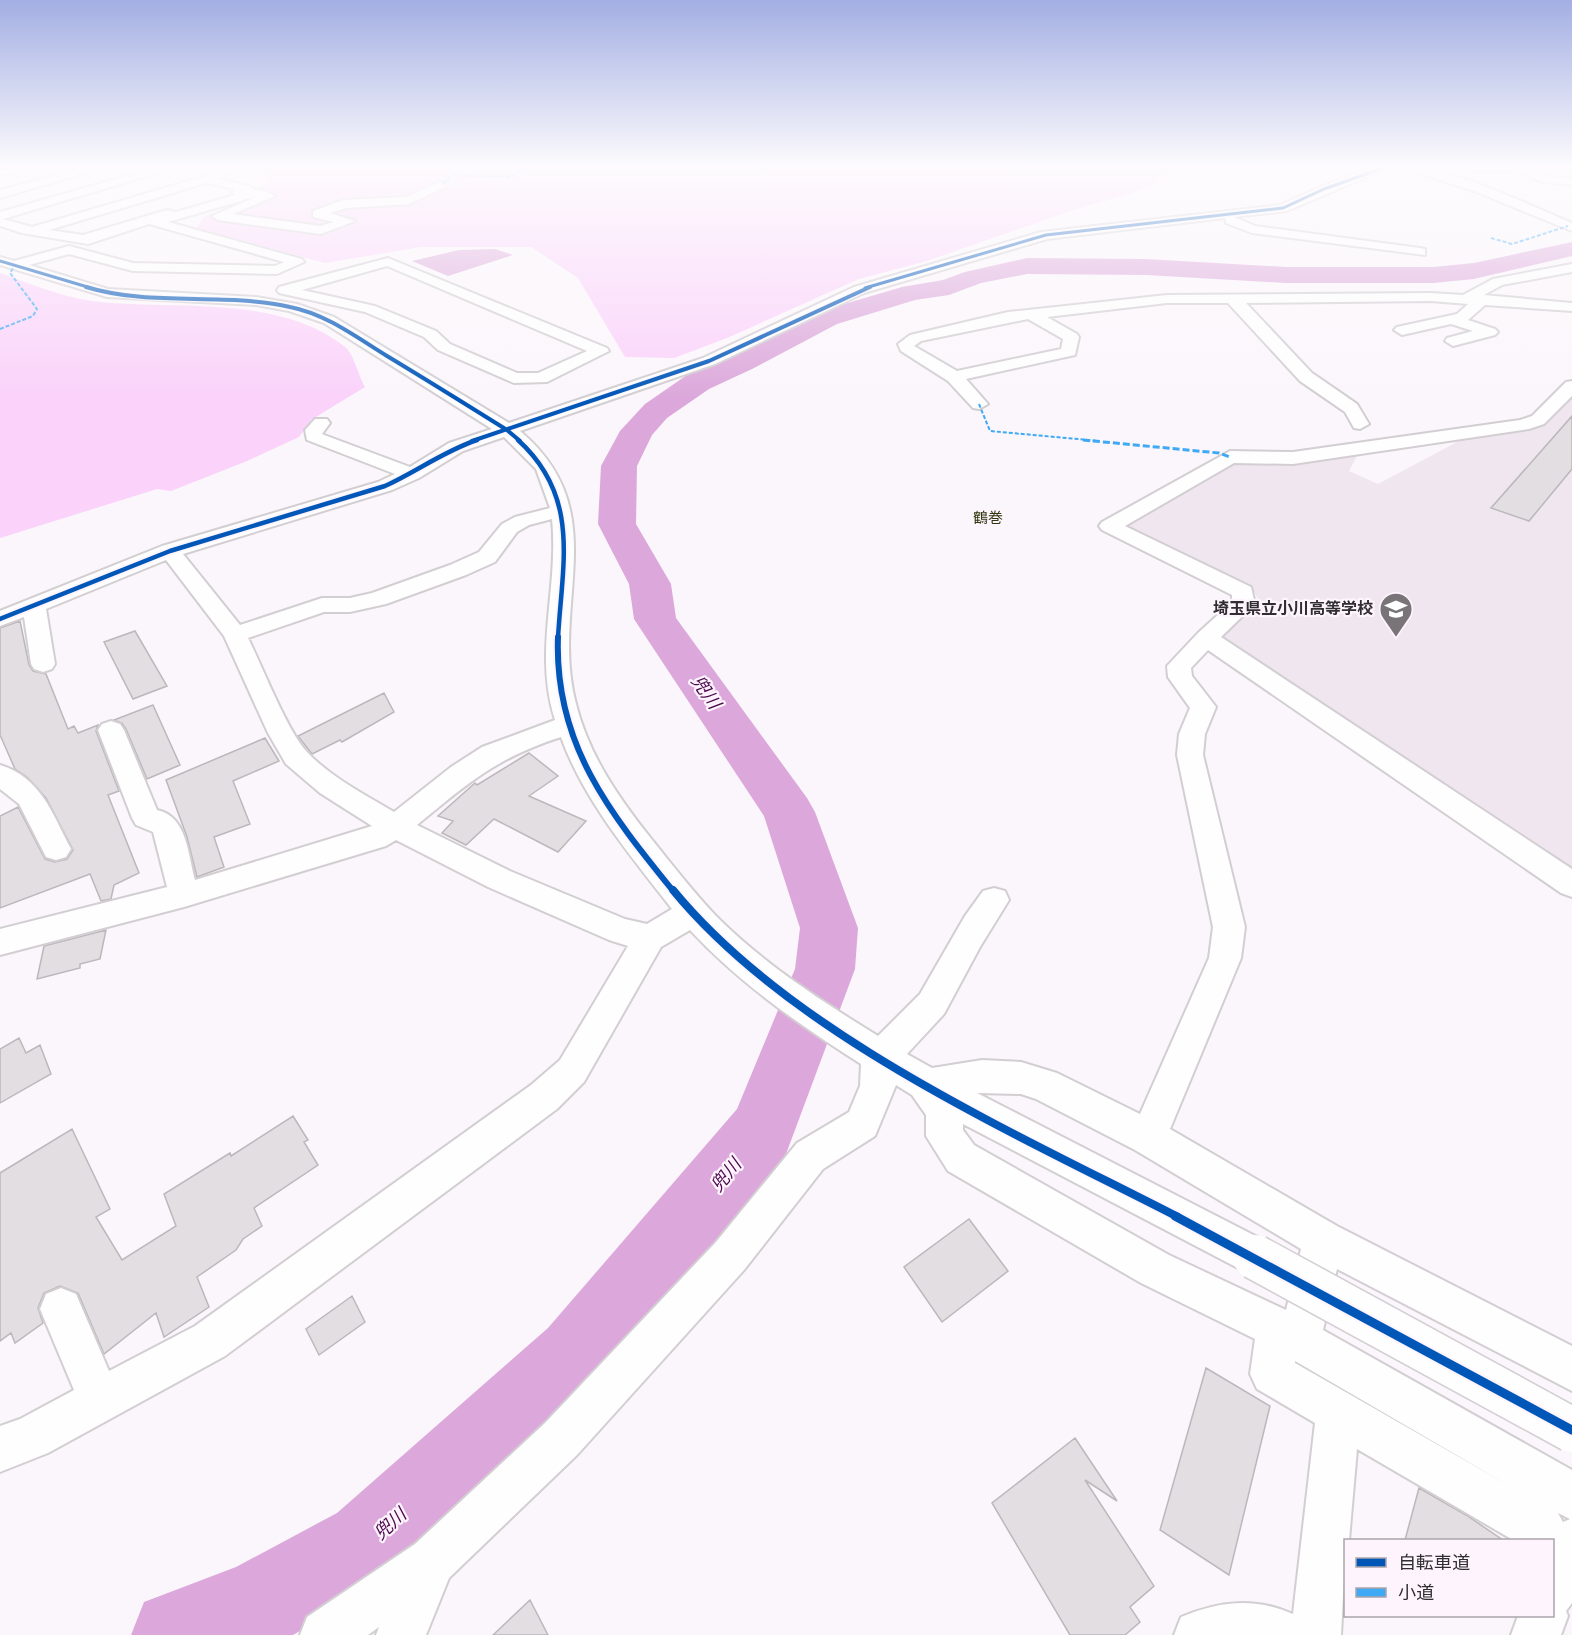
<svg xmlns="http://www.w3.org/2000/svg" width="1572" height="1635" viewBox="0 0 1572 1635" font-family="'Varela Round','Noto Sans JP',sans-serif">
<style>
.built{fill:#f0e6f0}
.green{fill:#fad2fa}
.water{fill:#dca8db}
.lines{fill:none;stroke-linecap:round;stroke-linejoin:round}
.river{fill:#dca8db;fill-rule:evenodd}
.building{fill:#e2dee2;stroke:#bbb8bb;stroke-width:1.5}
.minor-casing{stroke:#d2ced2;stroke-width:4}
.minor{fill:#fefefe;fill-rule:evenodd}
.minor-bridge-casing{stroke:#d2ced2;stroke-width:47;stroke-linecap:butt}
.minor-bridge{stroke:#fefefe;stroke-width:44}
.quiet-far1{stroke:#3fa9f5;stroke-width:2;stroke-dasharray:4 2;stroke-linecap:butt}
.quiet{stroke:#3fa9f5;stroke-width:3;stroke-dasharray:7 3;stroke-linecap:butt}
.cycleway-far5-casing{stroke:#fdf4fd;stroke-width:4.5}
.cycleway-far4-casing{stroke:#fdf4fd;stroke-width:6}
.cycleway-far3-casing{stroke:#fdf4fd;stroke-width:8}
.cycleway-far2-casing{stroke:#fdf4fd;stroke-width:10}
.cycleway-far1-casing{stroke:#fdf4fd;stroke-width:11}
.cycleway-casing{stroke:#fdf4fd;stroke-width:13}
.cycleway-far5{stroke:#0057b8;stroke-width:3}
.cycleway-far4{stroke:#0057b8;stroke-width:4}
.cycleway-far3{stroke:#0057b8;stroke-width:4.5}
.cycleway-far2{stroke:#0057b8;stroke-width:6}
.cycleway-far1{stroke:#0057b8;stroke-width:8}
.cycleway{stroke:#0057b8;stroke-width:9}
.labels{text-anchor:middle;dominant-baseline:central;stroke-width:4.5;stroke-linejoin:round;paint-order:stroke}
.far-neighbourhood-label{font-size:15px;fill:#30360e;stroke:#fdf4fd}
.poi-label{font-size:16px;font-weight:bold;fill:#312e31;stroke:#fdf4fd;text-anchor:end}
.water-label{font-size:18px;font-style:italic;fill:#4b084c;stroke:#fdf4fd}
</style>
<rect width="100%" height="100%" fill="#fbf6fb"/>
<!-- built -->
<path class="built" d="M1572,395V877L1222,642L1220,634L1260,603L1253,590L1127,530L1128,524L1228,464L1243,461L1302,462L1358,454L1349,471L1378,484L1459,441L1527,429Z"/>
<!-- green -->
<path class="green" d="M257,168H1173L1155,184L1126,195L1073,210L927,261L859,279L727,338L674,358L625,357L578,278L531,247H421L325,263L196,228L205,216L234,207L270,180Z
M0,273C28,283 62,297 92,301C172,311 277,293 345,347C354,354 358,375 365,387L311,420L299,437L247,461L171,491L157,489L0,538Z"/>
<!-- water -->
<path class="water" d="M495,249L513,255L448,276L412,261L459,250Z"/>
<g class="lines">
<!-- river -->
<path class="river" d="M1572,242V256L1474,279L1433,283H1286L1146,275L1027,274L981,283L949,295L915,300L837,324L752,369L709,389L667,418L652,435L637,466L636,524L671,584L676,618L807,798L815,812L858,928L855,969L786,1154L604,1384L399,1575L293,1635H131L144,1602L236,1567L337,1513L548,1328L737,1109L795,969L800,928L764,816L634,619L629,584L598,524L601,466L620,431L645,404L687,375L817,312L902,287L943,280L965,272L1027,258L1146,259L1286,267H1433L1474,263Z"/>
</g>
<!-- building -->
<path class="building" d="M1572,416V469L1529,521L1491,508Z
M20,621L29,665L33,671L46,674L68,729L74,726L78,733L98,725L96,731L119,791L108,795L139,873L114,885L111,899L101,901L90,874L0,908V816L18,807L45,859L55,862L67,859L73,850L46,798L27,777L15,769L0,735V628Z
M135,631L167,686L133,699L104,642Z
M384,693L394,712L342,742L340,740L312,754L298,736Z
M153,705L180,765L147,779L126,729L122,723L114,720Z
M265,738L279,761L233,781L250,824L214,837L224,867L197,877L187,837L166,780Z
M529,753L558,776L529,796L586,821L558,852L494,819L466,845L442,833L453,821L438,816L475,783L477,785Z
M106,930L100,959L80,964V968L37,979L44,946Z
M19,1038L26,1053L40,1045L51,1074L0,1103V1049Z
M293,1116L308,1140L304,1142L318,1165L254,1208L262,1226L243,1239L236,1250L197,1277L209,1307L164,1337L156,1313L104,1354L78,1293L60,1286L44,1293L38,1308L43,1323L15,1343L11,1333L0,1341V1173L72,1129L110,1209L96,1217L122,1260L176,1226L164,1194L230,1153L231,1156Z
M969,1219L1008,1271L942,1322L904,1267Z
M352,1296L365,1322L319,1355L306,1329Z
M1206,1368L1270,1406L1229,1575L1160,1530Z
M1075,1438L1117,1501L1085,1480L1154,1586L1130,1607L1140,1622L1125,1635H1070L992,1503Z
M1419,1488L1466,1515L1503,1540H1405Z
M530,1600L548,1635H493Z"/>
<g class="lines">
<!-- minor casing -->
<g class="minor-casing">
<path id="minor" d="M24,168L23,170L0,176V170Z
M83,168H102L0,198V190Z
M155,168H174L3,219L32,227L223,171L229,174L219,179L252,187L253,190H262L275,196L233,214L320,226L334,222L313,217V211L344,200L407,197L439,182H447V186L409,204L346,208L330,213L355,221L321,234L218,220L212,216L258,196L168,222L302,259L304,262L277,274L133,271L69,254L29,265L108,289L256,297L297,304L334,317L509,423L703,358L854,287L1041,232L1280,205L1320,187L1371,168H1388L1287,211L1234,217L1255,226L1420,248L1425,249V255L1252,233L1226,223L1225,218L1047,239L864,293L715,364L520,431C616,512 549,603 576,704C589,756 620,800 653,841C675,868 696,896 721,921C767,966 823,1002 878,1036L920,994L965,916L983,891L994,888L1005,891L1009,900L980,947L944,1014L907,1054L932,1068L982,1060L1021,1062L1057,1073L1140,1114L1209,958L1213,927L1177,755L1179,734L1190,708L1168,677L1167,666L1198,633L1232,602V595L1102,530L1099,526L1102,522L1230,451L1293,452L1520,420L1532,416L1566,382L1572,381V396L1544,424L1529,429L1293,464L1234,463L1125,526L1251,587L1255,604L1221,637L1572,869V897L1561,893L1208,650L1191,668L1192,676L1216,707L1205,734L1203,755L1245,927L1241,958L1170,1129L1337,1226L1572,1346V1391L1337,1269L1323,1330L1572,1470V1603L1566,1611L1568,1616L1561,1635H1511L1518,1616H1552V1540H1513L1357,1449L1349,1540H1346L1341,1635H1174L1181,1617C1219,1601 1255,1597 1293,1614L1315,1423L1257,1389L1250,1374L1255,1339L1141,1283L948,1171L926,1136V1115L912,1095L896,1085L875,1136L823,1169L744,1270L577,1455L449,1578L426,1635H376L379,1627L368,1635H300L307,1617L415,1544L545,1423L716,1242L797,1143L849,1112L860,1086L861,1064C801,1026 739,983 690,930L661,947L584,1082L557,1109L225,1356L48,1453L0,1472V1426L20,1419L74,1390L40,1309L46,1294L61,1288L76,1294L109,1371L195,1326L531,1085L560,1060L628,946L609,940L488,887L396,840L386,846L184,907L0,955V929L167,887L153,832L136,825L132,818L98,730L102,724L111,721L120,724L124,730L157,810C187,816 188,854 195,880L372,826L320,793L286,764L268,733L224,636L166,560L46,609L55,664L52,669L43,672L34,669L31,664L24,617L0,626V611L162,546L378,482L395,474L307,440L305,430L315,419H327L330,423L322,434L327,436L410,467L449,443L492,429L324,323L289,311L256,305L107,297L0,265V257L14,261L69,246L133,263L275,266L284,262L149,224L88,244L22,233L0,226V212ZM206,183L235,189L232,192L235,195L176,212L167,210L83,235L49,230ZM504,437L536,469L550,508L515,517L502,524L479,552L450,565L372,593L350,598H322L240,625L183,554L392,490L419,478L463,451ZM552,519C559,589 533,651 555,720L482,747L451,767L394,812C364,794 330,777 306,751C286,728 263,668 248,638L324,612H350L386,604L466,575L495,562L517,532L529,525ZM561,737C584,801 631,856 672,909L647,924L625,919L510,871L417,825C468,783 496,758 561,737ZM977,1093L1021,1094L1036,1099L1135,1150L1301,1249L1286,1310L1169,1255L974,1145L963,1130V1124L1255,1277L1269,1271L1275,1257L1269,1243ZM1295,1361L1508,1485L1295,1363ZM1558,1513L1570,1519L1563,1522Z
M1403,168C1457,168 1521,202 1572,223V231L1474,191Z
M1467,168H1542L1535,171L1549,177L1572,179V185L1543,182L1516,171H1472Z
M388,258L607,348L609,351L547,382L514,383L438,350L424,337L365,312L279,293L277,290L279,287ZM387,266L587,351L538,373H517L450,344L436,331L375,306L302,290Z
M1572,264V272L1502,285L1484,295L1572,303V311L1485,305L1468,320L1495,329L1498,332L1495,335L1453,346L1445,341L1447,338L1473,331L1451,324L1402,335L1394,330L1397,327L1457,314L1468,304L1431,301L1246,303L1312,373L1357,404L1369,424L1360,429L1354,428L1345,412L1300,381L1228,303H1167L1047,317L1077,334L1079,337L1075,355L966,379L988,404L979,409L973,408L948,381L901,351L898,344L910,335L1008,312L1167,295L1431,293L1463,295L1493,279ZM1028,319L1063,339L1061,349L957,371L914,346L921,341Z
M0,765C41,777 53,815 71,849L66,857L56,860L46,857L19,804L0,789Z"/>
</g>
<!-- minor -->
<use href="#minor" class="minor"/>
<!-- minor-bridge casing -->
<g class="minor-bridge-casing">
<path id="minor-bridge" d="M1255,1257L1572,1430"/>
</g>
<!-- minor-bridge -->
<use href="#minor-bridge" class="minor-bridge"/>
<!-- quiet-far1 -->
<path class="quiet-far1" d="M443,184L452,175L509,177L528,168
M1491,238L1512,244L1568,226
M0,329L33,316L37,309L10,273L15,265
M979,404L990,431L1099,441"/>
<!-- quiet -->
<path class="quiet" d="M1083,440L1219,453L1230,457"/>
<!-- cycleway-far5 casing -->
<g class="cycleway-far5-casing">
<path id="cycleway-far5" d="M0,261L91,288
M865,288L1046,235L1283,208L1324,189L1383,168"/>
</g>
<!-- cycleway-far4 casing -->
<g class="cycleway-far4-casing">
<path id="cycleway-far4" d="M86,287C152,307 223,292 290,307C326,314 356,337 387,356C427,380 467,405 507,430L520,441
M472,441L709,361L870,287"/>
</g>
<!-- cycleway-far3 casing -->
<g class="cycleway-far3-casing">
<path id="cycleway-far3" d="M518,440C581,497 562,564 558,638
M0,619L170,551L385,486C416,472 444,451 477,440"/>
</g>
<!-- cycleway-far2 casing -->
<g class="cycleway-far2-casing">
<path id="cycleway-far2" d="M558,637C554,744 610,813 674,892"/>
</g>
<!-- cycleway-far1 casing -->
<g class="cycleway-far1-casing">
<path id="cycleway-far1" d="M673,890C792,1035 1013,1132 1178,1217"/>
</g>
<!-- cycleway casing -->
<g class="cycleway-casing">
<path id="cycleway" d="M1175,1216L1572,1430"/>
</g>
<!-- cycleway-far5 -->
<use href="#cycleway-far5" class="cycleway-far5"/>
<!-- cycleway-far4 -->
<use href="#cycleway-far4" class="cycleway-far4"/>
<!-- cycleway-far3 -->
<use href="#cycleway-far3" class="cycleway-far3"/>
<!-- cycleway-far2 -->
<use href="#cycleway-far2" class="cycleway-far2"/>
<!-- cycleway-far1 -->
<use href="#cycleway-far1" class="cycleway-far1"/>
<!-- cycleway -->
<use href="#cycleway" class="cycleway"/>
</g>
<!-- sky -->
<linearGradient id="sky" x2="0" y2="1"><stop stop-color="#a3afe3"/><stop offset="0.42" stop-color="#fdfbfd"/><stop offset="1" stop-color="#fdfbfd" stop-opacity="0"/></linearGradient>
<rect width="1572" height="397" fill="url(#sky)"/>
<!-- icons -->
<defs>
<g id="school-pin" transform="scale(1.725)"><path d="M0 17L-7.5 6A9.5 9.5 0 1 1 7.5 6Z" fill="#787478" stroke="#fdf4fd"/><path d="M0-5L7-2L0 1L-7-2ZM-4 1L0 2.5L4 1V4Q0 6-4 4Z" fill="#fff"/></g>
</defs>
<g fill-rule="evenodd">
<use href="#school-pin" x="1396" y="609"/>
</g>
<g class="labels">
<!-- far-neighbourhood labels -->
<g class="far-neighbourhood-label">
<text x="988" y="518">鶴巻</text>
</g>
<!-- poi labels -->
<g class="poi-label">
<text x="1373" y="609">埼玉県立小川高等学校</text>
</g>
<!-- water labels -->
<g class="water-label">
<text transform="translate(706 692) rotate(55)">兜川</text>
<text transform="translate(726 1175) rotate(-50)">兜川</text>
<text transform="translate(390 1524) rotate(-42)">兜川</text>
</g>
</g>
<!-- legend -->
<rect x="1344" y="1539" width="210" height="78" fill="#fdf4fd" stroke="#aba5ab" stroke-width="1.5"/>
<rect x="1356" y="1558" width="30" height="9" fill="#0057b8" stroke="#aba5ab" stroke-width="1.5"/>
<text x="1398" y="1569" font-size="18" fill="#312e31">自転車道</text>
<rect x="1356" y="1588" width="30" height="9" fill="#3fa9f5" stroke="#aba5ab" stroke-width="1.5"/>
<text x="1398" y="1599" font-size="18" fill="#312e31">小道</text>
</svg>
